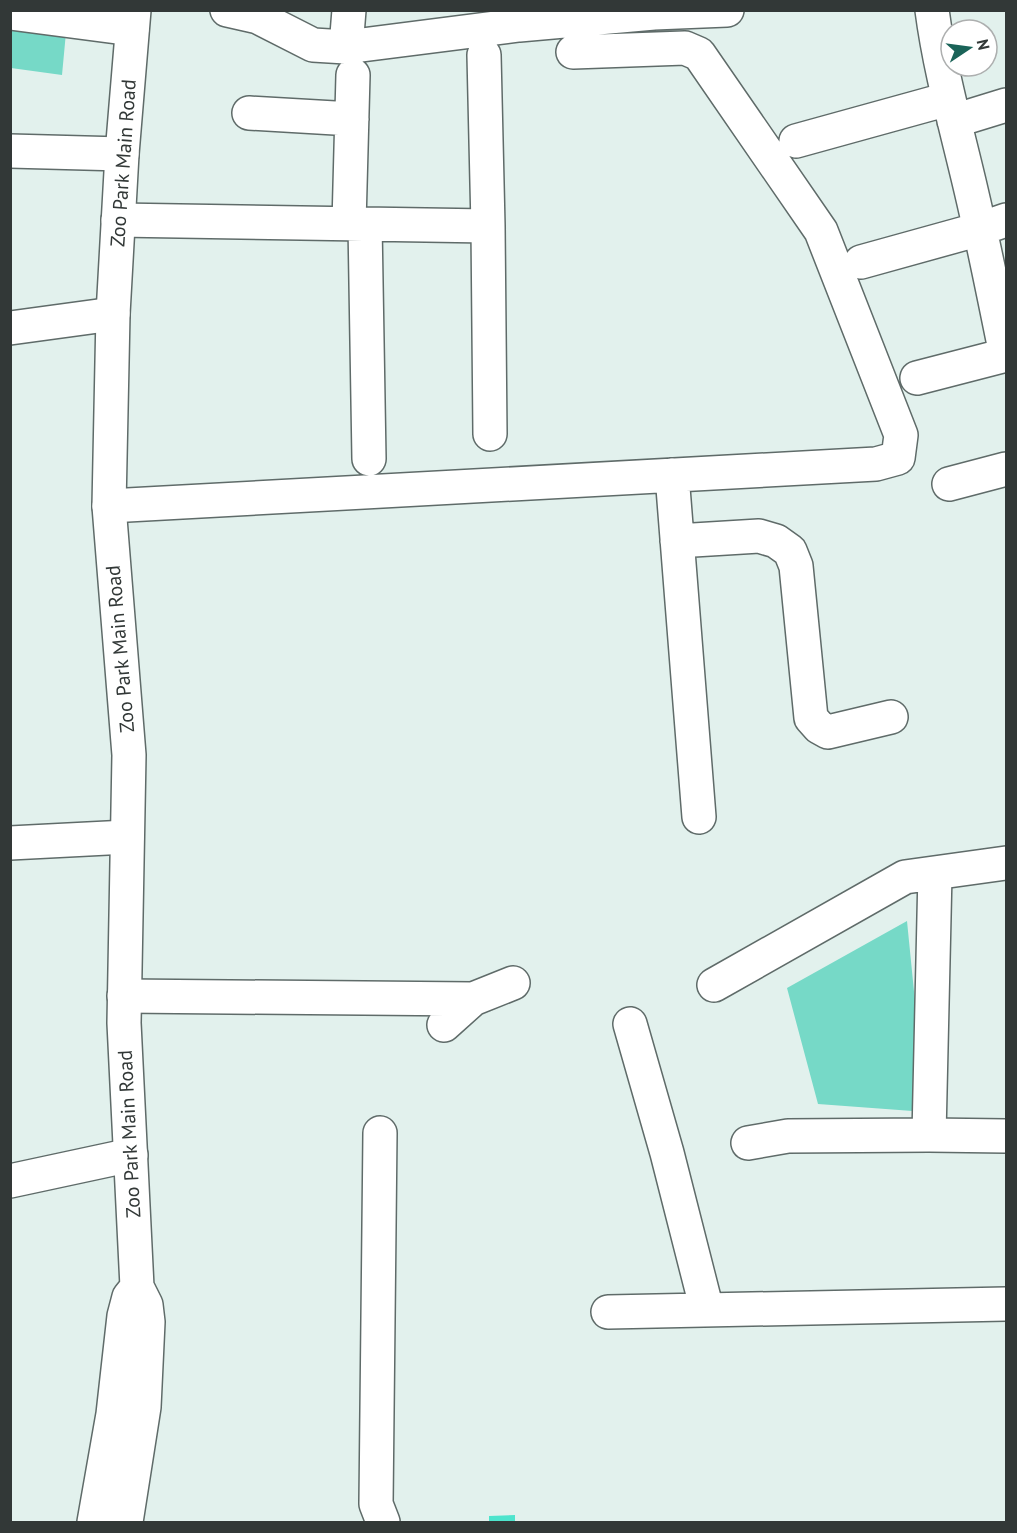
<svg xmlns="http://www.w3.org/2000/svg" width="1017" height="1533" viewBox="0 0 1017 1533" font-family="'PT Sans',sans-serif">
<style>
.green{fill:#76d9c7}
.building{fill:#4ee4cd}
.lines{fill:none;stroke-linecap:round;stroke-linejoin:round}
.minor-casing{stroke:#5f6b69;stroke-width:36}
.major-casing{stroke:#5f6b69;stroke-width:36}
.minor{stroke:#fff;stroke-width:33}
.major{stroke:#fff;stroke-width:33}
.labels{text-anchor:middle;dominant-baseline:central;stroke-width:6;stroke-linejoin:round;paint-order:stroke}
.street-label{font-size:20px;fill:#323837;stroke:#fff}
</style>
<rect width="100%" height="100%" fill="#e2f1ed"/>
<!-- green -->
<path class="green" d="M11,11H68L62,75L11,68Z
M907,921L926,1112L818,1104L787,988Z"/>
<!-- building -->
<path class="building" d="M515,1515V1522H489V1516Z"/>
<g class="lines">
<!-- minor casing -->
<g class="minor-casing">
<path id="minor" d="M227,10L258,17L313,45L346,47
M349,10L346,47L519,25L654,13L727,10
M932,10C940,71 957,130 971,190C984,245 995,300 1006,355
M10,13L132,29
M484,55L488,226
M249,113L352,119
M954,121L1006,105
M796,141L948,99
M10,151L122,154
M118,220L488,226L490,434
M349,223L353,75
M365,224L369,459
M861,262L980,229L1006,220
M10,328L113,314
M917,378L1006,355
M672,475L699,817
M949,484L1006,469
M109,506L876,464L898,458L901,435L821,231L699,54L685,48L573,52
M677,541L759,536L776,541L790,551L796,566L811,718L819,727L828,732L891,717
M10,843L127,837
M714,985L905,877L1006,863
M124,996L473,999L513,983
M630,1024L667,1153L707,1310
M444,1025L473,999
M380,1133L376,1504L383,1522
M929,1135L935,873
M748,1143L788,1136L929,1135L1006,1136
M10,1181L131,1155
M608,1312L1006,1304"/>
</g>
<!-- major casing -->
<g class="major-casing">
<path id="major" d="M94,1522L113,1414L124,1316L129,1297L137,1287
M126,1522L144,1407L148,1322L146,1305L137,1287L124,1023L129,755L109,506L113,314L122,154L134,10"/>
</g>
<!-- minor -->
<use href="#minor" class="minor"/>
<!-- major -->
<use href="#major" class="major"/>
</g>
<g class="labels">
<!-- street labels -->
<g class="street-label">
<text transform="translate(123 163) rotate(-86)">Zoo Park Main Road</text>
<text transform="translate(120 649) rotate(-95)">Zoo Park Main Road</text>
<text transform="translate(129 1134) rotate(-93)">Zoo Park Main Road</text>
</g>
</g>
<!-- border -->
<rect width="1017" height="1533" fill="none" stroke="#323837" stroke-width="24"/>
<!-- north arrow -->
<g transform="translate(969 48) rotate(77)"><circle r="28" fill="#ffffff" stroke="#adafaf" stroke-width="1.5"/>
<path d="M0-4.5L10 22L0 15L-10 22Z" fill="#1a6358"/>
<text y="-9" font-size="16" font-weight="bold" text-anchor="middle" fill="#323837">N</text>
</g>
</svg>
